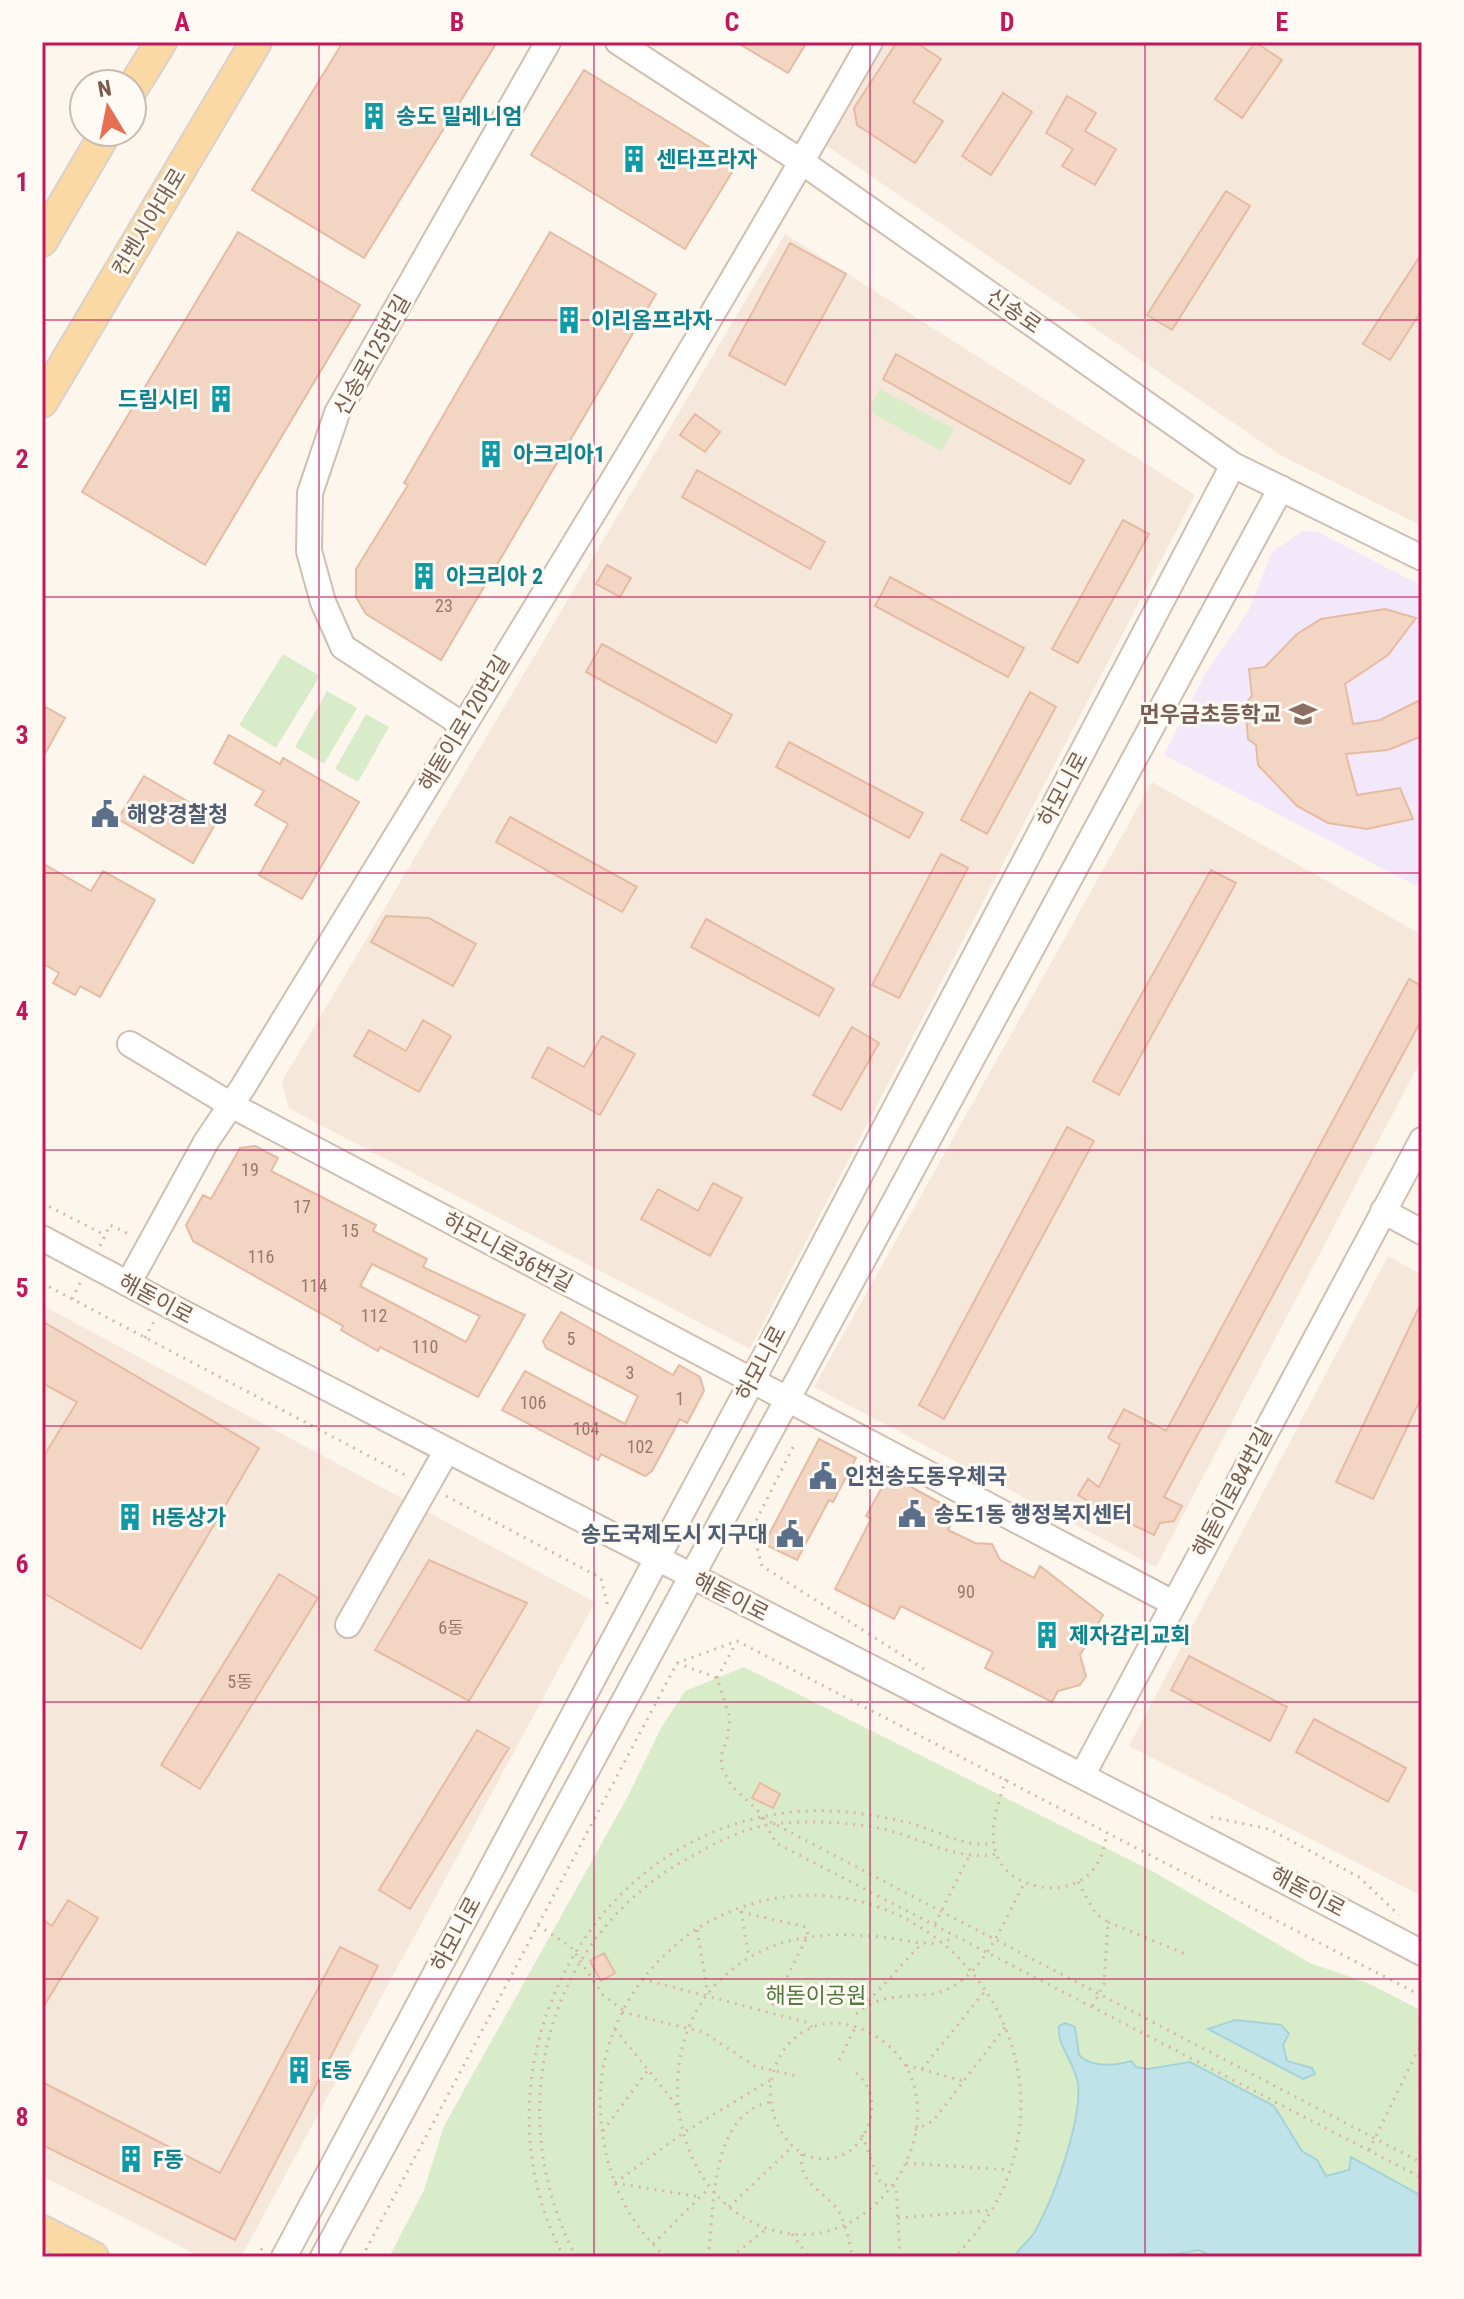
<svg xmlns="http://www.w3.org/2000/svg" width="1464" height="2299" viewBox="0 0 1464 2299" font-family="'Roboto Condensed','Noto Sans KR',sans-serif">
<style>
.residential{fill:#f5e8da}
.education{fill:#f3e8fa}
.green{fill:#d8ecc9}
.water{fill:#bfe3e8;stroke:#a5d3da;stroke-width:2}
.building{fill:#f3d5c3;stroke:#e6bba3;stroke-width:2;fill-rule:evenodd}
.lines{fill:none;stroke-linecap:round;stroke-linejoin:round}
.minor-casing{stroke:#d1beb0;stroke-width:28}
.major-casing{stroke:#dad1cd;stroke-width:34}
.path{stroke:#d9b8a5;stroke-width:3;stroke-dasharray:2 6;stroke-linecap:butt}
.minor{stroke:#fff;stroke-width:24}
.major{stroke:#fbd9a5;stroke-width:30}
.grid{fill:none;stroke:#c2185b;stroke-width:2;stroke-opacity:0.55}
.labels{text-anchor:middle;dominant-baseline:central;stroke-width:6;stroke-linejoin:round;paint-order:stroke}
.number-label{font-size:18px;fill:#987a6a}
.culture-label{font-size:22px;font-weight:bold;fill:#0d838f;stroke:#fffaf3;text-anchor:start}
.street-label{font-size:22px;fill:#7a5c4d;stroke:#fffaf3}
.education-label{font-size:22px;font-weight:bold;fill:#785e54;stroke:#fffaf3;text-anchor:end}
.service-label{font-size:22px;font-weight:bold;fill:#4e5e75;stroke:#fffaf3;text-anchor:start}
.park-label{font-size:22px;fill:#537a41;stroke:#fffaf3}
.neatline{fill:none;stroke:#c2185b;stroke-width:3}
.grid-label{font-size:26px;text-anchor:middle;font-weight:bold;fill:#c2185b}
</style>
<rect width="100%" height="100%" fill="#fdf6ec"/>
<!-- residential -->
<path class="residential" d="M886,42H1422V526L1282,456L824,144Z
M785,234L1195,495L750,1349L288,1108L282,1081Z
M1152,782L1422,935V1058L1156,1567L814,1387Z
M1388,1256L1422,1275V1896L1129,1746Z
M42,1305L595,1602L241,2257H201L42,2176Z"/>
<!-- education -->
<path class="education" d="M1303,531L1318,532L1422,586V889L1164,755L1205,674L1248,612L1272,552Z"/>
<!-- green -->
<path class="green" d="M880,389L954,429L942,451L868,411Z
M283,654L320,676L276,748L239,725Z
M327,691L357,708L324,764L295,747Z
M366,714L389,727L358,782L335,769Z
M744,1667L1154,1872L1310,1963L1368,1983L1422,2011V2257H389L424,2190L444,2126L628,1796L661,1728L685,1691Z"/>
<!-- water -->
<path class="water" d="M1235,2020L1281,2025L1289,2034L1283,2045L1287,2061L1312,2068L1315,2074L1303,2079L1208,2029Z
M1065,2023L1075,2027L1079,2055C1091,2068 1115,2066 1131,2061L1136,2067L1148,2069L1190,2062L1274,2106L1302,2151L1317,2160L1326,2176L1349,2170L1351,2157L1422,2196V2257H1213L1199,2250L1158,2257H1014C1020,2247 1028,2242 1034,2233C1053,2200 1082,2122 1078,2084C1076,2064 1056,2045 1059,2026Z"/>
<!-- building -->
<path class="building" d="M343,42H497L364,258L252,190Z
M736,42H807L788,73Z
M897,42H915L941,59L913,102L943,121L915,163L857,125L854,108Z
M1255,42L1282,60L1242,118L1215,99Z
M584,70L737,164L685,249L531,155Z
M1003,93L1032,112L991,175L962,156Z
M1067,96L1096,113L1085,131L1116,149L1095,185L1062,166L1073,149L1046,133Z
M1226,191L1250,206L1172,330L1147,315Z
M238,232L360,305L205,565L82,492Z
M550,232L656,294L441,660L366,614L356,597V569L408,485L404,483Z
M790,243L846,274L785,385L729,355Z
M1422,253V310L1390,360L1363,344Z
M896,354L1084,460L1070,484L883,379Z
M695,414L720,432L705,452L680,435Z
M697,470L825,542L810,569L682,497Z
M1123,520L1149,534L1078,663L1052,649Z
M607,565L631,578L620,597L596,584Z
M890,577L1024,648L1008,677L875,606Z
M1385,609L1416,618L1388,655L1345,684L1353,724L1380,720L1422,699V736L1388,750L1346,754L1357,795L1400,788L1413,819L1367,829L1328,823L1297,806L1258,765L1256,745L1248,739L1245,704L1252,696L1249,669L1265,667L1297,634L1321,619Z
M602,644L732,715L716,743L586,672Z
M1030,692L1056,707L987,834L961,820Z
M42,705L65,718L42,759Z
M229,735L280,764L283,758L359,802L302,899L259,875L288,824L255,805L264,791L214,763Z
M789,742L923,813L909,838L776,767Z
M144,776L218,819L193,863L118,819Z
M510,817L637,887L622,912L496,842Z
M941,854L968,868L899,998L872,985Z
M42,863L91,891L103,871L155,900L100,997L80,986L75,995L53,983L59,973L42,963Z
M1211,870L1236,883L1119,1095L1093,1081Z
M386,916L429,918L476,944L453,986L371,942Z
M706,919L834,989L819,1016L691,947Z
M1409,979L1422,986V1019L1164,1497L1182,1506L1174,1521L1160,1523L1154,1535L1102,1510L1078,1495L1088,1479L1099,1487L1120,1445L1108,1438L1124,1409L1166,1431Z
M423,1020L451,1036L419,1092L354,1056L369,1030L406,1051Z
M852,1027L879,1043L841,1110L813,1095Z
M602,1036L635,1054L600,1115L532,1077L548,1047L584,1067Z
M1067,1127L1094,1141L944,1419L919,1405Z
M255,1146L278,1158L271,1171L376,1225L373,1231L427,1259L423,1267L525,1315L478,1397L380,1347L378,1351L341,1330L343,1326L193,1241L186,1225L203,1195L211,1199L240,1148ZM372,1264L480,1316L466,1342L360,1286Z
M713,1183L742,1198L710,1256L641,1219L658,1189L698,1211Z
M1422,1301V1396L1373,1499L1336,1482Z
M561,1312L673,1375L679,1365L700,1377L704,1391L687,1423L680,1419L652,1471L645,1476L601,1454L598,1460L502,1410L525,1371L625,1424L638,1396L546,1348L543,1341Z
M42,1321L259,1448L141,1649L42,1592V1459L77,1402L42,1383Z
M819,1439L856,1458L833,1502L829,1500L797,1560L764,1544Z
M889,1475L957,1512L948,1530L975,1543L992,1544L1000,1560L1034,1578L1040,1566L1103,1615L1080,1655L1086,1676L1080,1685L1058,1691L1052,1702L985,1668L993,1652L901,1606L894,1619L835,1589L871,1519L866,1516Z
M429,1560L527,1603L469,1701L375,1650Z
M279,1574L318,1598L200,1789L161,1765Z
M1189,1656L1287,1707L1270,1741L1171,1690Z
M1314,1719L1406,1768L1388,1802L1296,1752Z
M477,1730L509,1748L410,1909L379,1890Z
M760,1783L780,1794L773,1808L752,1798Z
M68,1900L98,1918L42,2009V1919L52,1926Z
M340,1947L378,1966L235,2240L42,2145V2082L220,2173Z
M604,1953L615,1973L601,1981L590,1961Z"/>
<g class="lines">
<!-- minor casing -->
<g class="minor-casing">
<path id="minor" d="M618,42L802,162L1233,465L1422,558
M463,725L343,647L323,602L309,551L310,493L337,413L548,42
M130,1044L231,1105L1173,1603
M1383,1211L1422,1232
M42,1238C499,1482 964,1711 1422,1953
M128,1284L206,1142L243,1087C454,740 670,395 870,42
M348,1625L447,1450
M1083,1774L1422,1140
M284,2257L752,1381L1233,465
M323,2257L1281,488"/>
</g>
<!-- major casing -->
<g class="major-casing">
<path id="major" d="M132,89L161,42
M42,241L106,132
M42,402L256,42
M42,2231L93,2257"/>
</g>
<!-- path -->
<path class="path" d="M42,1203L105,1235
M100,1246L110,1225L129,1234
M42,1283L407,1476
M72,1299L81,1281
M145,1338L154,1321
M793,1447L752,1529L762,1566L924,1669
M446,1496L601,1578L608,1607
M677,1663L717,1678L730,1718L727,1740L721,1755L722,1768L731,1785L758,1811L776,1843L1422,2178
M717,1678L736,1643
M1006,1779C999,1802 989,1825 995,1850C1004,1887 1060,1899 1087,1876C1101,1864 1104,1849 1107,1833
M1211,1817L1269,1829L1359,1877L1399,1915
M763,1818L1422,2163
M1078,1882L1096,1914L1108,1922L1104,1984L1092,2007
M741,1911L749,1958
M741,1912L806,1927L808,1935L770,2011
M1108,1922L1188,1955
M935,1924L969,1856
M538,1925L571,1947L603,1995L623,2010
M697,1930L708,1994
M642,1979L809,2023L812,2027
M863,2007L923,1942
M622,2012L703,2032L755,2066L796,2076
M856,2014C881,1993 903,1998 932,1994C982,1985 1003,1921 1025,1882
M615,2029L678,2107
M839,2060L855,2028
M906,2065L963,2081
M922,2069L985,1991
M856,2073C885,2095 871,2147 837,2157C791,2170 763,2114 772,2077C778,2052 794,2032 819,2025C838,2020 855,2025 872,2034C960,2084 909,2216 820,2233C797,2237 775,2233 754,2223C668,2182 652,2047 719,1981C767,1934 825,1930 889,1938C910,1940 937,1950 954,1936
M915,2130L933,2121L1006,2026
M603,2131L648,2070
M862,2135L879,2180L884,2185L896,2186L900,2257
M1369,2150L1422,2042
M802,2154C798,2184 822,2189 837,2209C845,2220 850,2243 852,2257
M906,2163L1010,2170
M615,2183L683,2133L772,2079
M615,2183L700,2197
M729,2207L793,2146
M898,2218L993,2210
M792,2234L809,2257
M653,2244L709,2188
M257,2257L265,2243
M362,2257L677,1663L737,1641L1422,1996
M564,2257C466,2076 584,1833 793,1812C832,1808 874,1814 913,1824C939,1831 966,1849 994,1843
M576,2257C500,2112 545,1935 692,1856C719,1841 752,1824 783,1823C814,1821 849,1822 879,1828C918,1836 956,1862 996,1854
M666,2257C615,2213 594,2141 602,2075C609,2027 634,1982 670,1950C700,1922 737,1905 777,1898C922,1874 1050,2010 1015,2153C1006,2194 983,2227 955,2257
M708,2257C715,2208 709,2115 770,2102
M731,2257L765,2230"/>
<!-- minor -->
<use href="#minor" class="minor"/>
<!-- major -->
<use href="#major" class="major"/>
</g>
<!-- grid -->
<path class="grid" d="M319,42V2257M594,42V2257M870,42V2257M1145,42V2257M42,320H1422M42,597H1422M42,873H1422M42,1150H1422M42,1426H1422M42,1702H1422M42,1979H1422"/>
<!-- icons -->
<defs>
<g id="building-bare" transform="scale(2.16)"><path d="M-4-6H4V6H1V3H-1V6H-4ZM-2.5-4.3h1.7v1.8h-1.7ZM.8-4.3h1.7v1.8H.8ZM-2.5-1h1.7V.8h-1.7ZM.8-1h1.7V.8H.8Z" fill="#0f9aa8" stroke="#fffaf3" stroke-width="2.5" paint-order="stroke"/></g>
<g id="school-bare" transform="scale(2.16)"><path d="M0-5L7-2L0 1L-7-2ZM-4 1L0 2.5L4 1V4Q0 6-4 4Z" fill="#8d6e63" stroke="#fffaf3" stroke-width="2.5" paint-order="stroke"/></g>
<g id="civic-bare" transform="scale(2.16)"><path d="M-.6-6.5H3V-4.5H.6V-3L4-1V1h2V6H-6V1h2V-1L-.6-3ZM-1.2 2.5V6h2.4V2.5Z" fill="#5c6f8a" stroke="#fffaf3" stroke-width="2.5" paint-order="stroke"/></g>
</defs>
<g fill-rule="evenodd">
<use href="#building-bare" x="374" y="116"/>
<use href="#building-bare" x="634" y="159"/>
<use href="#building-bare" x="569" y="320"/>
<use href="#building-bare" x="221" y="399"/>
<use href="#building-bare" x="491" y="454"/>
<use href="#building-bare" x="424" y="576"/>
<use href="#school-bare" x="1303" y="714"/>
<use href="#civic-bare" x="105" y="814"/>
<use href="#civic-bare" x="823" y="1476"/>
<use href="#civic-bare" x="912" y="1514"/>
<use href="#building-bare" x="130" y="1517"/>
<use href="#civic-bare" x="790" y="1534"/>
<use href="#building-bare" x="1047" y="1635"/>
<use href="#building-bare" x="299" y="2070"/>
<use href="#building-bare" x="131" y="2159"/>
</g>
<g class="labels">
<!-- number labels -->
<g class="number-label">
<text x="444" y="605">23</text>
<text x="250" y="1169">19</text>
<text x="302" y="1206">17</text>
<text x="350" y="1230">15</text>
<text x="261" y="1256">116</text>
<text x="314" y="1285">114</text>
<text x="374" y="1315">112</text>
<text x="571" y="1338">5</text>
<text x="425" y="1346">110</text>
<text x="630" y="1372">3</text>
<text x="680" y="1398">1</text>
<text x="533" y="1402">106</text>
<text x="586" y="1428">104</text>
<text x="640" y="1446">102</text>
<text x="966" y="1591">90</text>
<text x="451" y="1627">6동</text>
<text x="240" y="1681">5동</text>
</g>
<!-- culture labels -->
<g class="culture-label">
<text x="396" y="116">송도 밀레니엄</text>
<text x="656" y="159">센타프라자</text>
<text x="591" y="320">이리옴프라자</text>
<text x="199" y="399" text-anchor="end">드림시티</text>
<text x="513" y="454">아크리아1</text>
<text x="446" y="576">아크리아 2</text>
<text x="152" y="1517">H동상가</text>
<text x="1069" y="1635">제자감리교회</text>
<text x="321" y="2070">E동</text>
<text x="153" y="2159">F동</text>
</g>
<!-- street labels -->
<g class="street-label">
<text transform="translate(149 222) rotate(-59)">컨벤시아대로</text>
<text transform="translate(1014 311) rotate(35)">신송로</text>
<text transform="translate(372 355) rotate(-61)">신송로125번길</text>
<text transform="translate(464 723) rotate(-59)">해돋이로120번길</text>
<text transform="translate(1063 789) rotate(-62)">하모니로</text>
<text transform="translate(508 1252) rotate(28)">하모니로36번길</text>
<text transform="translate(156 1299) rotate(28)">해돋이로</text>
<text transform="translate(761 1363) rotate(-62)">하모니로</text>
<text transform="translate(1232 1492) rotate(-62)">해돋이로84번길</text>
<text transform="translate(731 1597) rotate(27)">해돋이로</text>
<text transform="translate(1308 1892) rotate(28)">해돋이로</text>
<text transform="translate(456 1934) rotate(-62)">하모니로</text>
</g>
<!-- education labels -->
<g class="education-label">
<text x="1281" y="714">먼우금초등학교</text>
</g>
<!-- service labels -->
<g class="service-label">
<text x="127" y="814">해양경찰청</text>
<text x="845" y="1476">인천송도동우체국</text>
<text x="934" y="1514">송도1동 행정복지센터</text>
<text x="768" y="1534" text-anchor="end">송도국제도시 지구대</text>
</g>
<!-- park labels -->
<g class="park-label">
<text x="816" y="1995">해돋이공원</text>
</g>
</g>
<!-- border -->
<rect width="1464" height="2299" fill="none" stroke="#fffaf3" stroke-width="88"/>
<!-- north arrow -->
<g transform="translate(108 108) rotate(350)"><circle r="38" fill="#fffaf3" stroke="#cabbb1" stroke-width="2"/>
<path d="M0-6L14 30L0 20L-14 30Z" fill="#e76f51"/>
<text y="-12" font-size="22" font-weight="bold" text-anchor="middle" fill="#7a5c4d">N</text>
</g>
<rect x="44" y="44" width="1376" height="2211" class="neatline"/>
<g class="grid-label">
<text x="182" y="31">A</text>
<text x="457" y="31">B</text>
<text x="732" y="31">C</text>
<text x="1007" y="31">D</text>
<text x="1282" y="31">E</text>
<text x="22" y="191">1</text>
<text x="22" y="468">2</text>
<text x="22" y="744">3</text>
<text x="22" y="1020">4</text>
<text x="22" y="1297">5</text>
<text x="22" y="1573">6</text>
<text x="22" y="1850">7</text>
<text x="22" y="2126">8</text>
</g>
</svg>
